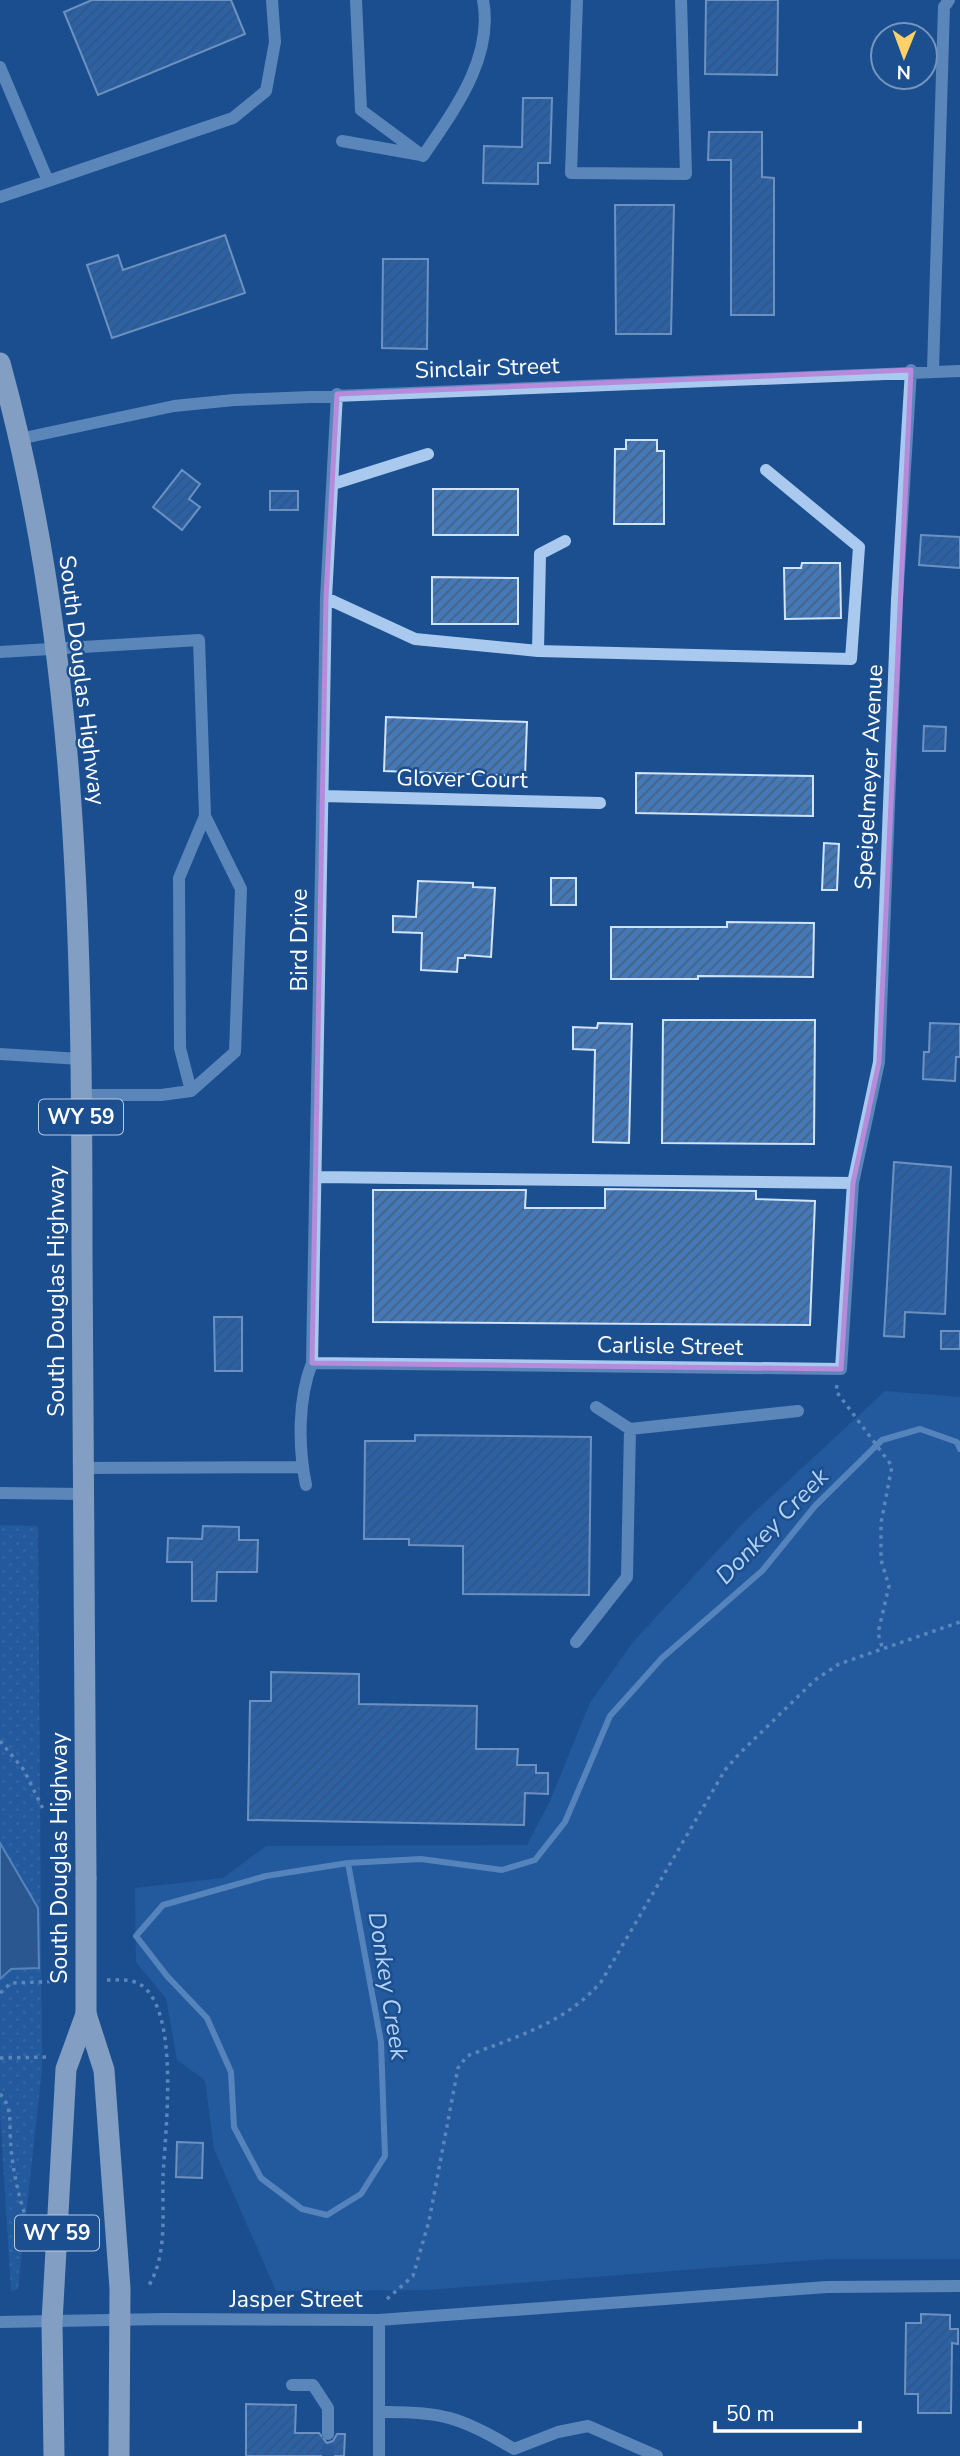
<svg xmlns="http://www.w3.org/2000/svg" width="960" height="2456" viewBox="0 0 960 2456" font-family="'Nunito Sans',sans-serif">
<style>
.grass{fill:#2e69ad}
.park{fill:url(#park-dots)}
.water{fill:#3c6290;stroke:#9cc4f0;stroke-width:2}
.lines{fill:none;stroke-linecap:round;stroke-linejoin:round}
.stream{stroke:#9cc4f0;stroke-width:6}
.building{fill:url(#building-hatch);stroke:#cfe3fa;stroke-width:2}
.minor-tunnel{stroke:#3d69a0;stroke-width:12;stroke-dasharray:12 6;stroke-linecap:butt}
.path{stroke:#a9c9ee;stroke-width:3.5;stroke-dasharray:3.5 5;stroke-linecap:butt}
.minor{stroke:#a9c9ee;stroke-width:12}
.highway{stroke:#fff;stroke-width:21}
.highway-bridge{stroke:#fff;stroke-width:21}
.marked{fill:none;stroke:#b68bdc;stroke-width:5;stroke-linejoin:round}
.labels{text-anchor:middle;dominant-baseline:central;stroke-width:5;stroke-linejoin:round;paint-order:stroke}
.shield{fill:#1b4f8f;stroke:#bbcadd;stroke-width:2}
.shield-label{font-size:21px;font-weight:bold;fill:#fff}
.street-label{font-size:23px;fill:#fff;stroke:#1b4f8f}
.water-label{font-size:24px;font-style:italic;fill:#b5d3f5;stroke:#1b4f8f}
</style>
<defs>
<pattern id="park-dots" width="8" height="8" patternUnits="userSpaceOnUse" patternTransform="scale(1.75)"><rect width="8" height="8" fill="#2e69ad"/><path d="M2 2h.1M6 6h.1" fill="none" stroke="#4d80b9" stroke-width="1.8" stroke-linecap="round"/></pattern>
<pattern id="building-hatch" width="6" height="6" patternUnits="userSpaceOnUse" patternTransform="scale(1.75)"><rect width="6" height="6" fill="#4478b7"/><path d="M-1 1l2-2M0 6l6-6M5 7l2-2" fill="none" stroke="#486282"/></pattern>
</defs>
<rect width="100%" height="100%" fill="#1b4f8f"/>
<!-- grass -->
<path class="grass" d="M885,1391L960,1397V2259H827L426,2290L276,2291L214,2149L205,2080L177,2060L166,1998L136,1962L135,1888L223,1878L266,1846L527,1845L550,1801L590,1703L633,1642L746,1520Z"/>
<!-- park -->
<path class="park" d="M0,1525L38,1526L42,2069L18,2289L11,2291L0,2112Z"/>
<!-- water -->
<path class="water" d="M0,1843L38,1908L39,1968L11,1969L0,1979Z"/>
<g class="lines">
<!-- stream -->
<path class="stream" d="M348,1863L381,2042L385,2156L361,2194L327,2215L302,2209L261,2178L234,2127L231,2072L207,2018L167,1976L136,1936L163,1905L266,1876L348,1863L421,1859L502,1870L535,1860L565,1822L610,1716L662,1658L762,1571L815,1506L882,1440L920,1429L957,1442L960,1449"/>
</g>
<!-- building -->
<path class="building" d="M92,0H231L245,34L98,95L64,12Z
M706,0H778L777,75L705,74Z
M523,98H552L550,163H538V184L483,183L484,146L522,147Z
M709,132H762V177L774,178V315H731V160H708Z
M615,205H674L671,334H616Z
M225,235L245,293L112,338L87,265L118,255L123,270Z
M383,259H428L427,349L382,348Z
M626,440H657V451H664V524H614L615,449H626Z
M182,470L200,484L189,499L200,507L182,530L153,507Z
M433,489H518V535H433Z
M270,491H298V510H270Z
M921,535L960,537V568L919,565Z
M802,563H840L841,618L785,619L784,568H801Z
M432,577L518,578V624H432Z
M386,717L527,722L525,776L384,771Z
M924,726L946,727L945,751H923Z
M636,773L813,776V816L636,813Z
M824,843L839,844L837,890H822Z
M551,878H576V905H551Z
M418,881L473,883V887L495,888L491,957L465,955V958H458L457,972L421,970L422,933L393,932V916L416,917Z
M727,922L814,923L813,977L698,976V979H611V927H727Z
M663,1020H815L814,1144L662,1143Z
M598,1023L632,1024L629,1143L593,1142L595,1050L573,1049V1027L597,1028Z
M930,1023L960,1024V1057H956L955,1081L923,1079L924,1052H929Z
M894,1162L951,1167L945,1314L905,1312L904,1337L884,1336Z
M605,1189L756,1191V1199L815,1201L810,1325L373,1322V1190H526L525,1208H605Z
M214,1317H242V1371H215Z
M941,1331H960V1349H941Z
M415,1435L591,1437L589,1595L463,1594V1546L409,1545V1539H364L365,1441H415Z
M203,1526L239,1527V1540H258L257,1572H217L216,1601H192V1562H167L168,1538L202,1539Z
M271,1672L359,1674V1704L477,1706L476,1749H518L517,1765H536V1773H548V1794L525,1793L524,1825L248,1820L250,1701H271Z
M177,2142L203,2143L202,2178L176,2177Z
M921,2314L950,2315V2329H958V2344L952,2343L951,2413H918V2394H905L906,2323H921Z
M246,2404L296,2405L295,2433H319L327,2443L333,2441L337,2434H345L344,2456H246Z"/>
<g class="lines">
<!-- minor-tunnel -->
<path class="minor-tunnel" d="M328,2456V2434"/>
<!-- path -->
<path class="path" d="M837,1385L836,1391L892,1466L881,1523V1560L889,1586L878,1633L882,1647
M0,1741L24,1770L44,1811
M107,1980C121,1980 135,1978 146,1989C179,2022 165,2134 163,2177C162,2213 168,2255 148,2287
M0,1993L11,1983L67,1981
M0,2058L50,2057
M0,2094C10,2104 10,2117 10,2130C11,2168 19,2200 32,2236
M387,2299L413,2276L429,2221L458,2068L467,2056C517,2036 564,2024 601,1982L725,1770L739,1754L815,1680L839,1664L960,1622"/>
<!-- minor -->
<path class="minor" d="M356,0L361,110L423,156C454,110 494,58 483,0
M577,0L571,173L686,174L681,0
M0,67L48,181L0,197
M342,141L421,155
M48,181L233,118L266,91L275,42L272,0
M933,370L944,7L949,0
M19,439L174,406L234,400L960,371
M333,484L428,454
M326,598L415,639L538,651L851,659L859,547L766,470
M538,651L540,554L565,541
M0,652L199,640L205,816L241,889L235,1052L191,1091L161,1095H81
M323,796L600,803
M0,1054L80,1059
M191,1091L180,1048L179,878L205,816
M318,1177L853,1183
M312,1363L841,1369L853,1183L879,1062L897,600L911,370
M630,1429L798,1411
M82,1468L302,1467
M306,1485C298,1447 298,1398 312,1363L326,598L337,394
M0,1493L83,1494
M576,1642L627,1577L630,1429L596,1407
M379,2320L827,2287L960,2286
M0,2322L164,2319L379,2320V2456
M292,2385H313L328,2408V2434
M379,2412C440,2411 462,2417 514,2449L558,2432L588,2426L657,2456"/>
<!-- highway -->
<path class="highway" d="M0,363C80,652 82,954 82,1251C83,1460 84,1669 86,1878
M86,2014L104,2070L120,2288L119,2456
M54,2456L52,2322L66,2069L86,2014"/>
<!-- highway-bridge -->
<path class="highway-bridge" d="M86,1878V2014"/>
</g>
<!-- marked area -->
<path d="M0 0H960V2456H0ZM911,370L879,1062L853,1183L841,1369L312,1363L326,598L337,394Z" fill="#1b4f8f" fill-opacity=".55" fill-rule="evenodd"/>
<path class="marked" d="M911,370L879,1062L853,1183L841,1369L312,1363L326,598L337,394Z"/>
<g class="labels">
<!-- shield labels -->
<g class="shield">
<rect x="39" y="1099.5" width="84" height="35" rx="5"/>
<rect x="15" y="2215.5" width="84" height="35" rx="5"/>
</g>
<g class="shield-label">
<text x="81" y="1117">WY 59</text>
<text x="57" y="2233">WY 59</text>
</g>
<!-- street labels -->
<g class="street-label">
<text transform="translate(487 368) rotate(-2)">Sinclair Street</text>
<text transform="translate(82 680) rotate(83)">South Douglas Highway</text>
<text transform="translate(869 777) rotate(-87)">Speigelmeyer Avenue</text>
<text transform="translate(462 779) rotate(1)">Glover Court</text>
<text transform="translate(299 940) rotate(-90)">Bird Drive</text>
<text transform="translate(56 1291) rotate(-90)">South Douglas Highway</text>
<text transform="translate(670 1346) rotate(1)">Carlisle Street</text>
<text transform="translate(59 1858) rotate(-90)">South Douglas Highway</text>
<text x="296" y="2299">Jasper Street</text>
</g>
<!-- water labels -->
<g class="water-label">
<text transform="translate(772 1526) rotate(-46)">Donkey Creek</text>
<text transform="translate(388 1986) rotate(81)">Donkey Creek</text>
</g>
</g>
<!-- north arrow -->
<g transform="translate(904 56) rotate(181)"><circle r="33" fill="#1b4f8f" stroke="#7695bc" stroke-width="2"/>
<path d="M0-5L12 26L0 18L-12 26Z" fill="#ffd166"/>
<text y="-10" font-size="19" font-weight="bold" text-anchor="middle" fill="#ffffff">N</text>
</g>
<!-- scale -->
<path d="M715 2421v10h145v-10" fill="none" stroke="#ffffff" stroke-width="3.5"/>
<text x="726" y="2421" font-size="21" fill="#ffffff" stroke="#1b4f8f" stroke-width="5" paint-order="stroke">50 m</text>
</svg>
